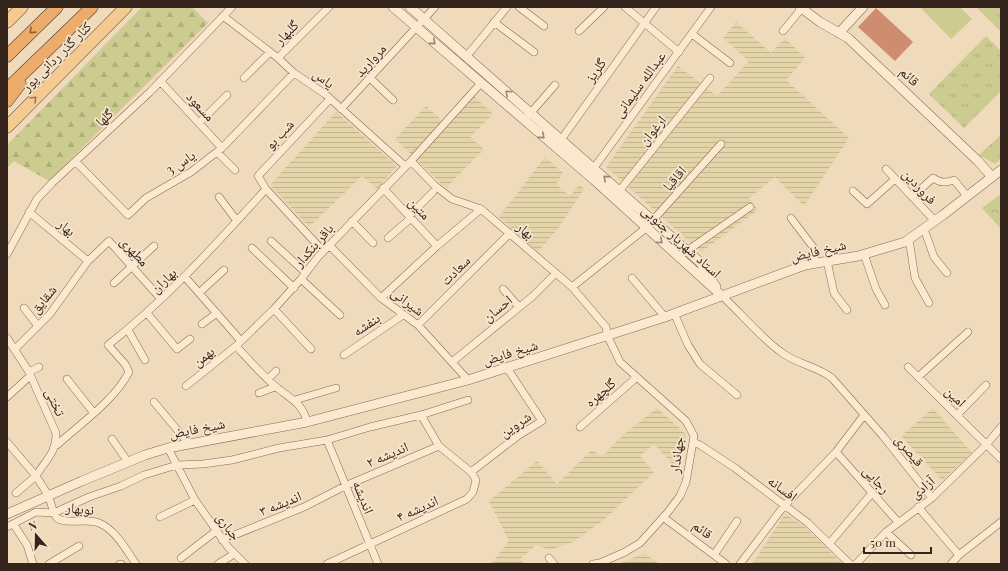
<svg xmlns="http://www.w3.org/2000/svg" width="1008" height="571" viewBox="0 0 1008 571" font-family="'Playfair Display','Noto Naskh Arabic',serif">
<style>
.farmland{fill:url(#farmland-rules)}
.grass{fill:url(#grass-tufts)}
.forest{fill:url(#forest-firs)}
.park{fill:url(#park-crowns)}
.garden{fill:#cccc90}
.building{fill:#ce8d70}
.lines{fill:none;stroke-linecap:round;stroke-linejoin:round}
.minor-casing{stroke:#866a55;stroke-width:8}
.tertiary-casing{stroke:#866a55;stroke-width:10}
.primary-casing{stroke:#53392a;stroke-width:13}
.trunk-casing{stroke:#53392a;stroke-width:13}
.minor{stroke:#fae8cf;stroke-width:7}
.tertiary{stroke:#fae8cf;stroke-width:9}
.primary{stroke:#f5ca91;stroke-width:12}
.trunk{stroke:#ecac6c;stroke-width:12}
.oneway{stroke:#87613f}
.oneway2{stroke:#988675}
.oneway3{stroke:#957756}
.labels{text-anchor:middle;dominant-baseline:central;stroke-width:3.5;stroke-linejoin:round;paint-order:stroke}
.street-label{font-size:14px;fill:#35241b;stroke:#f6e5cb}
</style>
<defs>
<pattern id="farmland-rules" width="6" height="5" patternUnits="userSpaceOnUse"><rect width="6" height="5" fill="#e4d4a9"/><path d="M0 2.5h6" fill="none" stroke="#c4b691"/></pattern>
<pattern id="grass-tufts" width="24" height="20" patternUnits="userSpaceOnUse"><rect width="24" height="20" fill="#cccc90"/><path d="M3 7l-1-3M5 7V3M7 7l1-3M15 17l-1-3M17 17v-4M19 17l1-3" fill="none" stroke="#b0af7c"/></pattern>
<pattern id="forest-firs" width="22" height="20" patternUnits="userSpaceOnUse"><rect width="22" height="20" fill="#cccc90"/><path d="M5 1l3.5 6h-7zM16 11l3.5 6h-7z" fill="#b0af7c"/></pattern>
<pattern id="park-crowns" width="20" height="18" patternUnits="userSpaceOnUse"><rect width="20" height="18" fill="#cccc90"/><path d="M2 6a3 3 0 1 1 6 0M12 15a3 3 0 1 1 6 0" fill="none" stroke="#b0af7c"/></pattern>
</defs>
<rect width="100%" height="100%" fill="#efdabc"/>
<!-- farmland -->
<path class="farmland" d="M736,22L771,53L785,38L805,58L786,80L849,138L804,206L775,177L749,198L758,210L701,252L606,167L678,66L717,96L749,61L723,38Z
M474,96L493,114L470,137L484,149L446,188L395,139L426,106L446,124Z
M336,112L397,166L377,189L362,176L309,227L270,185Z
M545,157L563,173L556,184L570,196L579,185L584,189L557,230L538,252L499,217Z
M657,408L686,434L679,471L654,444L640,456L654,472L605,519L573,542L550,550L536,545L520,559L525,564H491L509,541L489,501L537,461L557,484L592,450L602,457L623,435Z
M933,408L972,453L942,480L901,436Z
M785,514L805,527L843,564H752Z
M644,553L659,564H619Z"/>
<!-- grass -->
<path class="grass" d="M976,7H1001V32Z
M986,36L1001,51V91L964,128L929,94Z
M1001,135V159L995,164L979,155Z"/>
<!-- forest -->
<path class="forest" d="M142,7H192L208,23L49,181L14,161L7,168V145Z"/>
<!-- park -->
<path class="park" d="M1001,194V229L982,208Z"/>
<!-- garden -->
<path class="garden" d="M920,7H960L972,19L951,39Z"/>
<!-- building -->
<path class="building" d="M876,8L913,42L895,61L858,27Z"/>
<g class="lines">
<!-- minor casing -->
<g class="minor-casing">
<path id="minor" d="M519,7L544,26
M625,7L679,52
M223,16L278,58L294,73L325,94L405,166
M494,22L534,52
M579,31L604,7
M783,31L802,8
M692,34L730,63
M466,57L507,7
M278,58L329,7
M244,78L270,52
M370,78L393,100
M160,81L222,148
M341,109L435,7
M528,116L555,85
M199,123L227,95
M558,144L656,7
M217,152L235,170
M411,161L434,185L452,199L481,209L572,287L606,327L608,337L620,362L686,421L694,436L686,482L680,496L668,512L640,543L625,552L600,563L593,564
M76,162L128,215L146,198L191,172L222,148L294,73
M886,169L935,221
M591,172L711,7
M383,188L437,246
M853,191L867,204L895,179
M616,195L710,78
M219,197L237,221
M912,197L933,178C941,183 945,183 954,180L967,196
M29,212L88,261
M409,216L433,192
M791,218L813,247L815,263
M352,221L373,243
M924,229L934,257L947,273
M388,238L411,218
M909,239L915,278L929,303
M271,241L306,273
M329,245L381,298L418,325L468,380
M252,248L294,288
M323,251L266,189L258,176L330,99
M7,254L37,199L52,183L150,92L232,7
M864,254L876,289L885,305
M678,257L750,207
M827,261L834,293L847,310
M185,277L241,341
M632,278L665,317
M301,279L340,315
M114,283L154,246
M572,287L646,228L721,144
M503,289L519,307
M199,293L224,270
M721,295C741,313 759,336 781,352C796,364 817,366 832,378L883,436L932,498
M381,298L437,246L481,209
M24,308L38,326
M274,309L311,349
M147,313L177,349L190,339
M674,313L688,345L700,364L737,395
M202,324L217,313
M418,325L510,233
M128,330L145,360
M7,338L29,372L56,433C57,452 45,461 36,476C40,483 46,490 49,498C52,504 52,512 57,518C65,525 88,518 99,523C115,529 127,551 136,564
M236,346C249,360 261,374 275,386C289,398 303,403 307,422
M15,349L50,314L88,261L109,241L161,299
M344,355L403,315
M452,362L533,296L556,273
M908,367L1001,459
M29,372L39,367
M918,377L968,332
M67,379L93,412
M268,379L276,371
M186,386L236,346L274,309L301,279L318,257L411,161L481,83
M259,393L275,387
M7,397L30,376
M295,400L336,388
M154,402L189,444
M957,415L986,385
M580,427L637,377
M112,439L128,462
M327,440L378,564
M7,442L36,476L16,493
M693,442L700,445L735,468L808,523L850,564
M57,445C81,423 114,401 129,372L125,364L108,345C167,299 216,244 266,189
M168,448L195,500L228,547L245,564
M836,452L898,522
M471,472L519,435L542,421L507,368
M918,507L959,555
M160,517L195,500
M663,517L726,564
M14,525L27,545L33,564
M7,527L36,512L54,513L89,497L121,486L144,475L177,465L203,464L232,460L279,448L327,440L370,427L421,415L468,400
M886,532L911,555
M222,540L304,507L345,486L439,446
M829,544L872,493
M714,555L737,521
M181,558L216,531
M549,558L554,564
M49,564L79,546
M120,564H121
M218,564L234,554
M327,564L467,499L473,492L476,480L471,472L439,446L421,415
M740,564L784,506L836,452L864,415
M856,564L886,532L932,498L987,444L1001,427
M951,564L959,555L1001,522"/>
</g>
<!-- tertiary casing -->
<g class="tertiary-casing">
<path id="tertiary" d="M393,7L593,179L721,295
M410,7L700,262L716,287
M800,7L820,22L848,38L978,161L992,177
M839,33L863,7
M7,514L82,481L145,455L168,448L307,422L468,380L665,317L805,265L858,256L905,242L943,215L1001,170"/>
</g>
<!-- primary casing -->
<g class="primary-casing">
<path id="primary" d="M7,22L22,7
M7,127L126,7"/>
</g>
<!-- trunk casing -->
<g class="trunk-casing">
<path id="trunk" d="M7,56L57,7
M7,89L92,7
M7,101L20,84"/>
</g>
<!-- minor -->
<use href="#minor" class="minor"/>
<!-- tertiary -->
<use href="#tertiary" class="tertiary"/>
<!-- primary -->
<use href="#primary" class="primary"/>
<!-- trunk -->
<use href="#trunk" class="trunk"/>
</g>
<!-- one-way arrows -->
<defs><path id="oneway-chevron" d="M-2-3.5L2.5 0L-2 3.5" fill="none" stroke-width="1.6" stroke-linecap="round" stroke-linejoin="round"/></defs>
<use class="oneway" href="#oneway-chevron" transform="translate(32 31) rotate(136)"/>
<g class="oneway2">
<use href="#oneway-chevron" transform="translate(433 42) rotate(41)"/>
<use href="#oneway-chevron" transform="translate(508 93) rotate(-139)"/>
<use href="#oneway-chevron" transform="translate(542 136) rotate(41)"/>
<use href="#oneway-chevron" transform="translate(606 178) rotate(-138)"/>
<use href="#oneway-chevron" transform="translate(660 241) rotate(42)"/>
</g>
<use class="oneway3" href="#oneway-chevron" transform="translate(34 99) rotate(-45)"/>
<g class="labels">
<!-- street labels -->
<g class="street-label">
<text transform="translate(286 32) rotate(-45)">گلبهار</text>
<text transform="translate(56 56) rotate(-45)">کنار گذر ردانی پور</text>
<text transform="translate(370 60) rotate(-48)">مروارید</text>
<text transform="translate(595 70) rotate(-55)">گلریز</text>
<text transform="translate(910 76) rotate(44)">قائم</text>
<text transform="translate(324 78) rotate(36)">یاس</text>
<text transform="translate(639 84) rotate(-54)">عبدالله سلیمانی</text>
<text transform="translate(201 106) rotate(47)">مسعود</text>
<text transform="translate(104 117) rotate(-43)">گلها</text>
<text transform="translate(652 130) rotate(-51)">ارغوان</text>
<text transform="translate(279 134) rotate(-47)">شب بو</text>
<text transform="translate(180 162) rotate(-34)">یاس 3</text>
<text transform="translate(674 178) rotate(-49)">اقاقیا</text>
<text transform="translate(920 186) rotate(47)">فروردین</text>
<text transform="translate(420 208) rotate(47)">متین</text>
<text transform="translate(67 227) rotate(40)">بهار</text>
<text transform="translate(526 230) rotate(41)">بهار</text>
<text transform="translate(682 241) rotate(42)">استاد شهریار جنوبی</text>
<text transform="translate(313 245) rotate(-49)">باقر بنکدار</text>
<text transform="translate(818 250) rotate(-13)">شیخ فایض</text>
<text transform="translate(135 251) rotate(48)">مطهری</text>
<text transform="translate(455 270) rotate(-45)">سعادت</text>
<text transform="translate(163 280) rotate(-43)">بهاران</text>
<text transform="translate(43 299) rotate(-50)">شقایق</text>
<text transform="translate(408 301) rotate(37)">شیرانی</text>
<text transform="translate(497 308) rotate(-39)">احسان</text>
<text transform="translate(366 324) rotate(-34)">بنفشه</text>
<text transform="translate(510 352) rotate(-17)">شیخ فایض</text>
<text transform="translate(203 356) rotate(-38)">بهمن</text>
<text transform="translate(600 392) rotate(-41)">گلچهره</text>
<text transform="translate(956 396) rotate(44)">امین</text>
<text transform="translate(56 402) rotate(66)">تختی</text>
<text transform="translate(515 424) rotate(-34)">شروین</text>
<text transform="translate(197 428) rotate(-11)">شیخ فایض</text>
<text transform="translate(910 450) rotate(51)">قیصری</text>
<text transform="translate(387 454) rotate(-23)">اندیشه ۲</text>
<text transform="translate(676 455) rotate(-83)">جهاندار</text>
<text transform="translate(877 479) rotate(48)">رجایی</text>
<text transform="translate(922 487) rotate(-39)">آزادی</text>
<text transform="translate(783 488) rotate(37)">افسانه</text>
<text transform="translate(364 497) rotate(68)">اندیشه</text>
<text transform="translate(280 503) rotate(-22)">اندیشه ۳</text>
<text transform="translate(80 508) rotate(6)">نوبهار</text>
<text transform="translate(417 508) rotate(-24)">اندیشه ۴</text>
<text transform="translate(229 526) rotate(53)">جباری</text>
<text transform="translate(703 529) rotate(37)">قائم</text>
</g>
</g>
<!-- border -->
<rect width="1008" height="571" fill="none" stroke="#35241b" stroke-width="16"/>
<!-- north arrow -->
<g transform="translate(36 535) rotate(340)" stroke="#f6e5cb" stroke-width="3" paint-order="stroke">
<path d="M0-3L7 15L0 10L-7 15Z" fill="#35241b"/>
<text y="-6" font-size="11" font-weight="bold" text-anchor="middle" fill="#35241b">N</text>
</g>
<!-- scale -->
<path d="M864 547v6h67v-6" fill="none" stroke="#35241b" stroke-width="2"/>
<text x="870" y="547" font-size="12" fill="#35241b" stroke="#f6e5cb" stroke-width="3" paint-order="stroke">50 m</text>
</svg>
